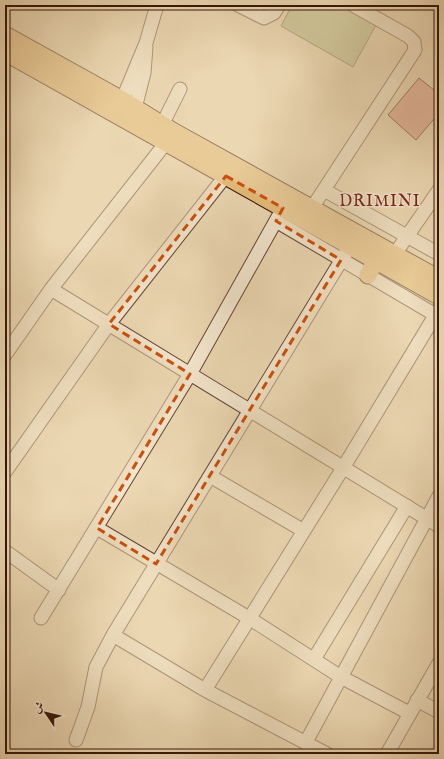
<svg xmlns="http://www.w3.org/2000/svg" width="444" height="759" viewBox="0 0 444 759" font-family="'IM FELL English',Amiri,serif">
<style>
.green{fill:#babe8a;stroke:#786a48}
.building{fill:#df9488;stroke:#371505}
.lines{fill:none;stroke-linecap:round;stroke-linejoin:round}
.minor-casing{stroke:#644630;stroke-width:15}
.major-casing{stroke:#371505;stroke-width:19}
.minor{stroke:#f2e5cd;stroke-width:13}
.major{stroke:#e6bc79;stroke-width:17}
.marked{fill:none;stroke:#cd4f0b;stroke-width:3;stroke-dasharray:8 5;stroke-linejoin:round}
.labels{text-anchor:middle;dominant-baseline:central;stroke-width:3;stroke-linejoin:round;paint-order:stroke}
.quarter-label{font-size:16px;letter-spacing:1px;fill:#7a1f14;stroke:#f2e5cd}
</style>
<rect width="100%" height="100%" fill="#ebd7b2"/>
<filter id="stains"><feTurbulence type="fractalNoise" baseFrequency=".005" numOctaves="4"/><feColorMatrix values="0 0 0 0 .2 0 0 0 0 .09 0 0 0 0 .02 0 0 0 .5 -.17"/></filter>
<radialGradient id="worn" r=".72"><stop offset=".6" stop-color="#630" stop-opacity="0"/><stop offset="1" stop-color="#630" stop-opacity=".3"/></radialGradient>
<!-- green -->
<path class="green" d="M292,5H341L376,25L353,67L281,26Z"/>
<!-- building -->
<path class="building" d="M419,78L439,94V113L416,140L388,115Z"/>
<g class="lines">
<!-- minor casing -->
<g class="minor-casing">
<path id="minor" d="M238,5L264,18L274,13L279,5
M119,108L146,43L157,5
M133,116L144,73L146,47
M162,125L180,89
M324,190L439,254
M312,208L415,50L414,42L408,36L353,5
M276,221L439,317
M390,261L439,190
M51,289L439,526
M5,355L51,289L172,135
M5,472L109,324L231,169
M210,476L304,531
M97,528L249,618L341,677L409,713
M5,551L59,590
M41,618L190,374L287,201
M113,635L205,690L327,754
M314,659L407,506
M205,690L343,468L439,309
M417,700L439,712
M76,740L88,707L96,667L113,635L350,246
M306,742L439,496
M387,754L439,663"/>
</g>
<!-- major casing -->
<g class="major-casing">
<path id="major" d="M5,35L122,100L174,132L439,279
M5,52L439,296
M368,275L376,260"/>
</g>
<!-- minor -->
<use href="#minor" class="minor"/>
<!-- major -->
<use href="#major" class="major"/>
</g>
<!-- marked area -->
<path d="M0 0H444V759H0ZM226,176L283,208L276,221L341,260L156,564L97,528L190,374L109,324Z" fill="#ebd7b2" fill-opacity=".55" fill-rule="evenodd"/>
<path class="marked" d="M226,176L283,208L276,221L341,260L156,564L97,528L190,374L109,324Z"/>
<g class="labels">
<!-- quarter labels -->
<g class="quarter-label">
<text x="380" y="202">DRIMINI</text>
</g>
</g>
<!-- margin -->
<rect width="444" height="759" fill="none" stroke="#ebd7b2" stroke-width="20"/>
<rect x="6" y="6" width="432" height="747" fill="none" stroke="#371505" stroke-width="2"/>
<rect x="10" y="10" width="424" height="739" fill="none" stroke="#371505"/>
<!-- north arrow -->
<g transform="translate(46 713) rotate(305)" stroke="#f2e5cd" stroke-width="3" paint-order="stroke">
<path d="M0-3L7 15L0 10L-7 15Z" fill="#371505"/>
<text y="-6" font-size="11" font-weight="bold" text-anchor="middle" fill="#371505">ش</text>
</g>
<rect width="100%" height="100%" filter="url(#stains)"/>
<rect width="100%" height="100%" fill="url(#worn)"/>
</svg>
